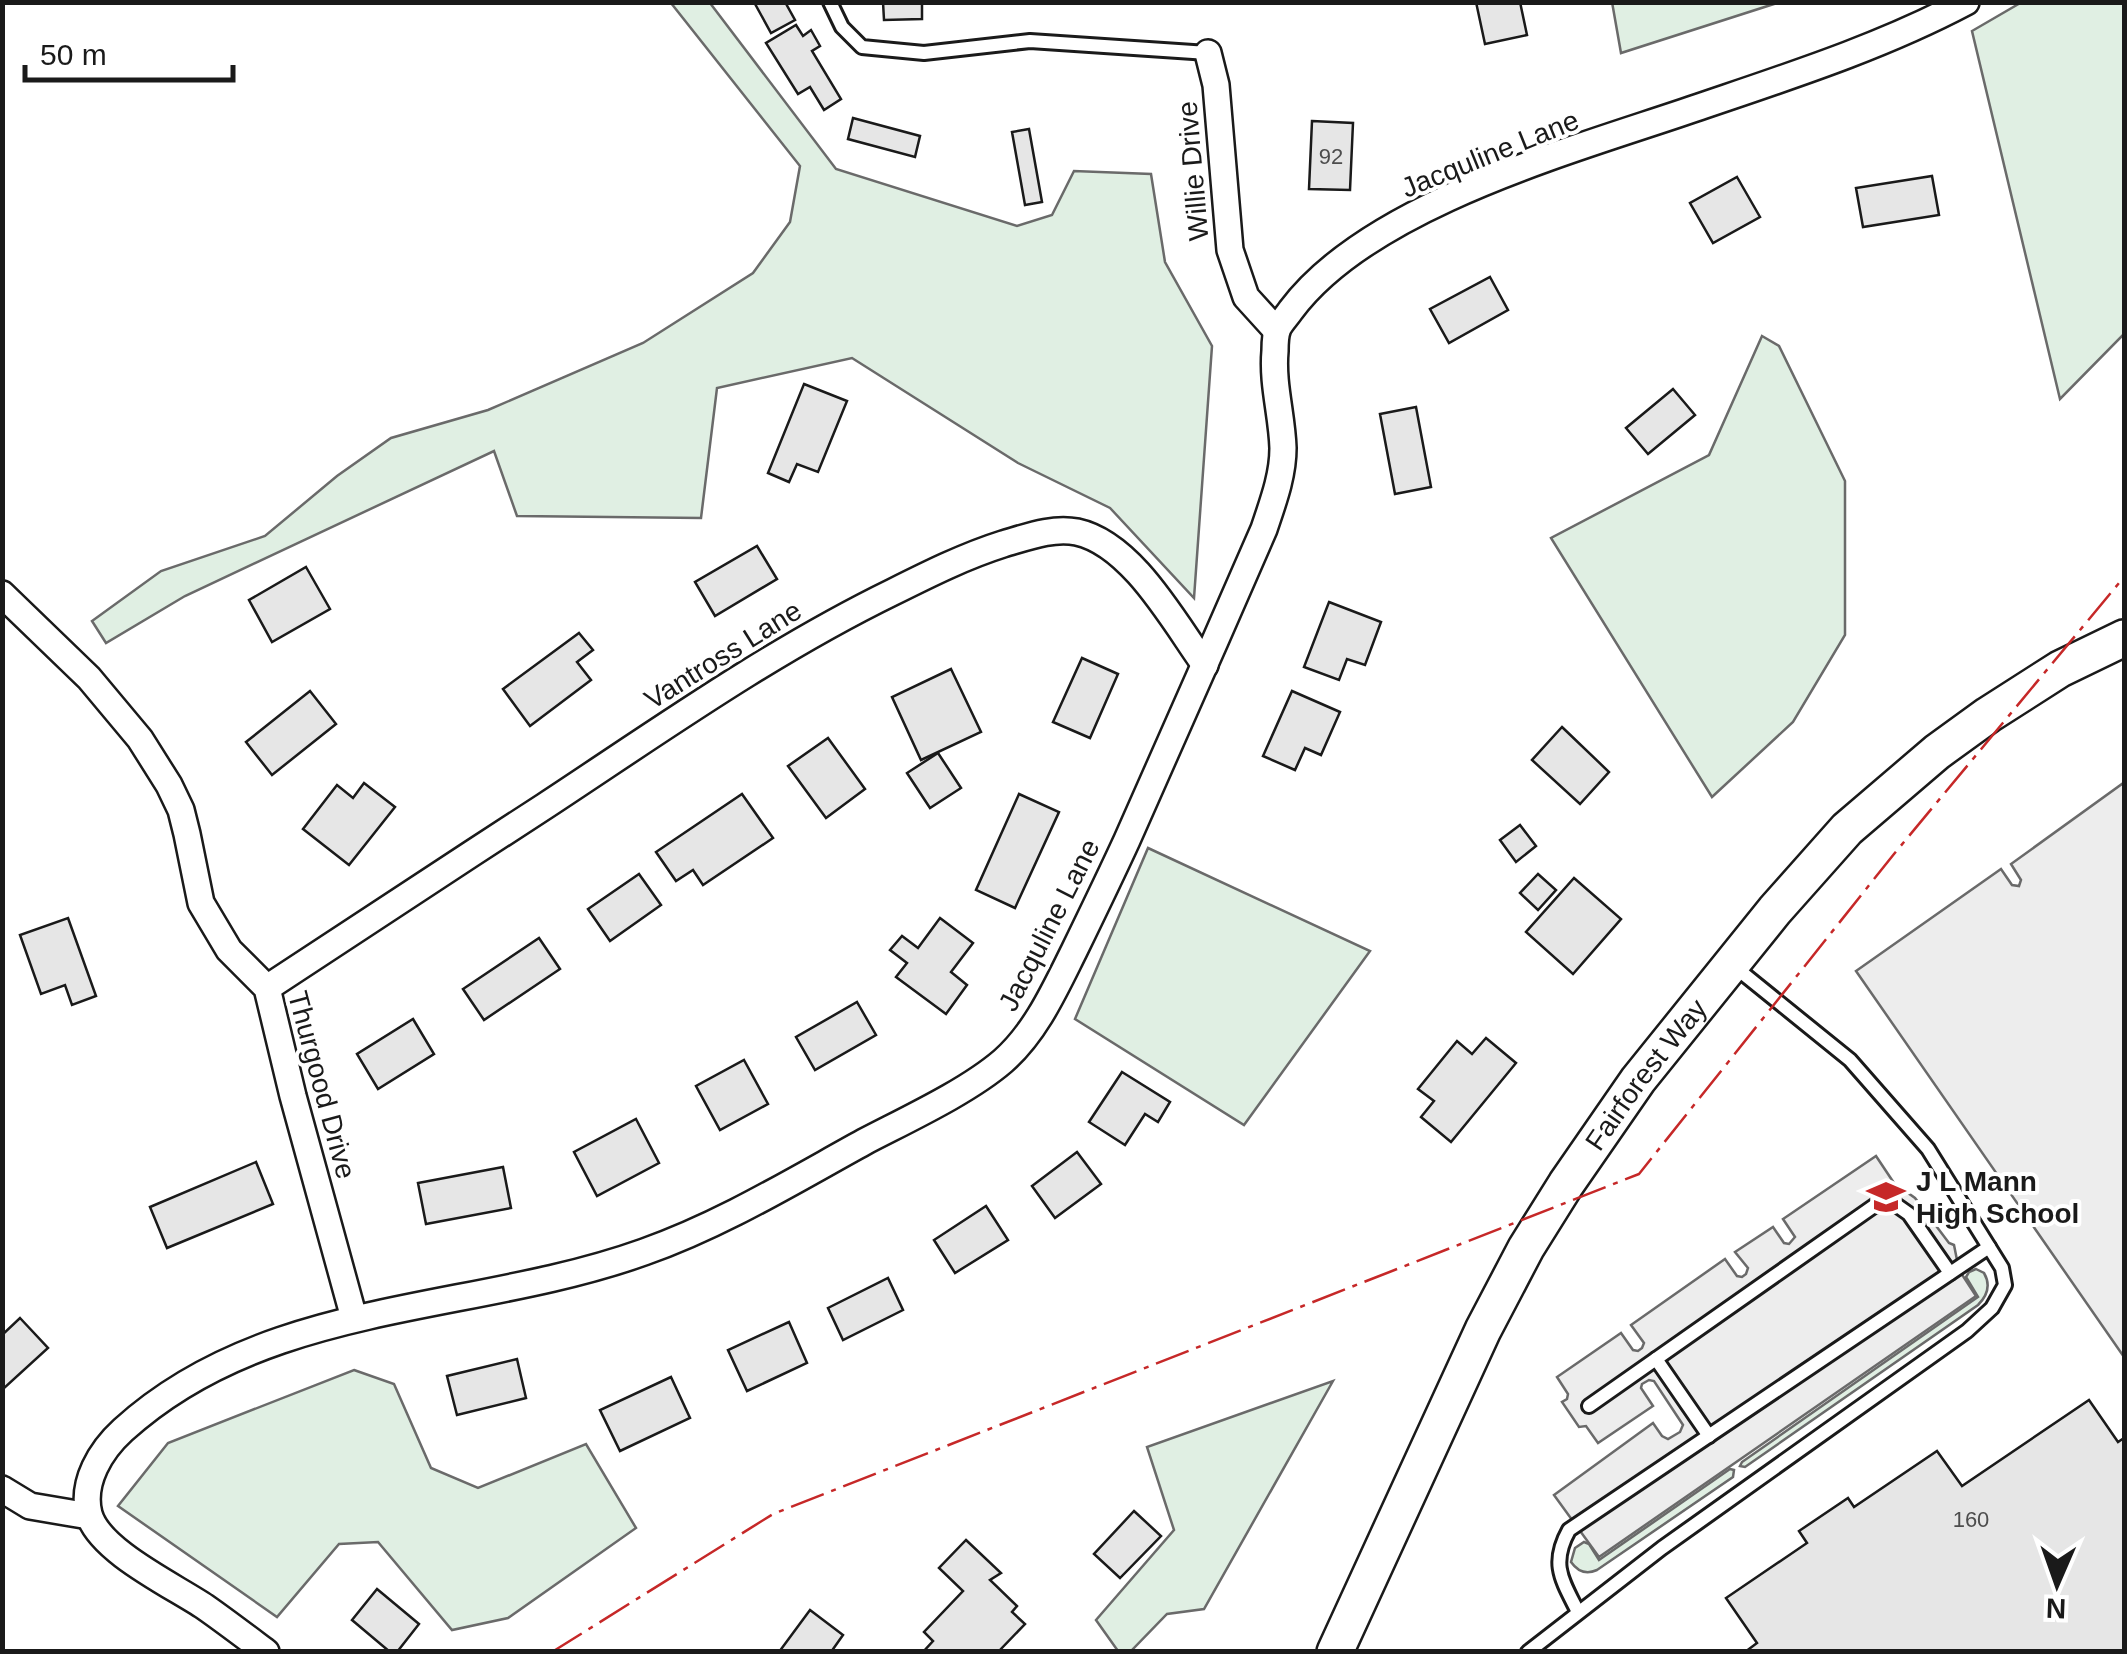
<svg xmlns="http://www.w3.org/2000/svg" width="2127" height="1654" viewBox="0 0 2127 1654" font-family="Arial,sans-serif">
<style>
.green{fill:#e0efe3;stroke:#6a6a6a;stroke-width:2.5}
.parking{fill:#ededed;stroke:#6a6a6a;stroke-width:2.5}
.building{fill:#e6e6e6;stroke:#1a1a1a;stroke-width:2.5}
.lines{fill:none;stroke-linecap:round;stroke-linejoin:round}
.lane-casing{stroke:#1a1a1a;stroke-width:18}
.street-casing{stroke:#1a1a1a;stroke-width:30}
.secondary-casing{stroke:#1a1a1a;stroke-width:40}
.lane{stroke:#fff;stroke-width:12}
.street{stroke:#fff;stroke-width:25}
.secondary{stroke:#fff;stroke-width:35}
.power{stroke:#c62828;stroke-width:2.5;stroke-dasharray:35 8 5 8;stroke-linecap:butt}
.labels{text-anchor:middle;dominant-baseline:central;stroke-width:8;stroke-linejoin:round;paint-order:stroke}
.number-label{font-size:22px;fill:#4d4d4d}
.street-label{font-size:28px;fill:#1a1a1a;stroke:#fff}
.poi-label{font-size:28px;font-weight:bold;fill:#1a1a1a;stroke:#fff;text-anchor:start}
</style>
<rect width="100%" height="100%" fill="#fff"/>
<g class="green">
<polygon points="1612,2 1777,2 1777,3 1621,53"/>
<polygon points="2022,2 2124,3 2124,334 2060,399 1972,31"/>
<polygon points="671,3 710,3 836,169 1017,226 1052,215 1074,171 1151,174 1165,262 1212,346 1194,598 1110,508 1018,463 852,358 717,388 701,518 517,516 494,451 185,596 106,643 92,621 161,571 265,536 337,476 391,438 488,410 643,343 753,273 790,222 800,166"/>
<polygon points="1762,336 1779,346 1845,481 1845,635 1793,722 1712,797 1551,538 1709,455"/>
<polygon points="1148,848 1370,951 1244,1125 1075,1019"/>
<path d="M1976 1269 1984 1273C1991 1285 1988 1295 1978 1305L1745 1467 1740 1466 1742 1462 1978 1297 1966 1277 1969 1272Z"/>
<polygon points="354,1370 394,1384 431,1468 478,1488 586,1444 636,1528 508,1618 452,1630 378,1542 339,1544 277,1617 118,1506 168,1443"/>
<polygon points="1333,1381 1204,1609 1167,1614 1131,1651 1118,1651 1096,1620 1174,1530 1147,1447"/>
<path d="M1730 1469 1734 1470 1733 1477 1597 1570C1586 1575 1578 1572 1571 1562L1575 1548 1584 1542 1589 1544 1599 1560Z"/>
</g>
<g class="parking">
<polygon points="2122,784 2124,786 2124,1357 1856,971 2001,869 2012,885 2019,886 2021,880 2011,864"/>
<polygon points="1876,1156 1894,1183 1915,1198 1949,1243 1954,1245 1959,1270 1976,1296 1599,1557 1554,1495 1653,1423 1662,1436 1668,1439 1680,1432 1683,1425 1654,1381 1649,1380 1642,1384 1641,1388 1653,1406 1598,1443 1586,1426 1579,1427 1562,1402 1567,1399 1568,1394 1557,1377 1621,1333 1633,1350 1638,1351 1642,1348 1644,1343 1631,1325 1725,1259 1737,1276 1742,1277 1746,1274 1748,1268 1735,1252 1773,1227 1784,1243 1789,1244 1795,1237 1783,1219"/>
</g>
<g class="building">
<polygon points="754,2 785,2 795,20 771,33"/>
<polygon points="883,2 922,2 922,19 884,20"/>
<polygon points="1476,2 1520,2 1527,35 1485,44"/>
<polygon points="796,25 803,36 811,30 820,46 812,51 841,99 824,110 810,87 798,94 766,43"/>
<polygon points="853,118 920,136 915,157 848,139"/>
<polygon points="1312,121 1353,123 1350,190 1309,189"/>
<polygon points="1029,129 1042,202 1025,205 1012,132"/>
<polygon points="1932,176 1939,215 1863,227 1856,188"/>
<polygon points="1737,177 1760,217 1713,243 1690,203"/>
<polygon points="1490,277 1508,310 1449,343 1430,309"/>
<polygon points="804,384 847,401 818,472 797,464 789,482 768,473"/>
<polygon points="1673,389 1695,415 1648,454 1626,428"/>
<polygon points="1416,407 1431,487 1395,494 1380,414"/>
<polygon points="757,546 777,579 715,616 695,582"/>
<polygon points="306,567 330,609 272,642 249,600"/>
<polygon points="1329,602 1381,622 1365,665 1347,659 1339,680 1304,667"/>
<polygon points="579,633 593,650 577,662 591,680 530,726 503,689"/>
<polygon points="1082,658 1118,674 1090,738 1053,722"/>
<polygon points="951,669 981,732 921,760 892,697"/>
<polygon points="310,691 336,724 272,775 246,742"/>
<polygon points="1292,691 1340,712 1321,755 1305,748 1295,770 1263,756"/>
<polygon points="1562,727 1609,772 1580,804 1532,760"/>
<polygon points="828,738 865,789 826,818 788,766"/>
<polygon points="938,753 961,788 930,808 907,773"/>
<polygon points="364,783 395,807 349,865 303,829 337,785 353,798"/>
<polygon points="742,794 773,838 703,885 693,870 676,881 656,852"/>
<polygon points="1019,794 1059,812 1015,908 976,890"/>
<polygon points="1520,825 1536,846 1516,862 1500,840"/>
<polygon points="639,874 661,905 610,941 588,909"/>
<polygon points="1538,874 1556,890 1538,910 1520,893"/>
<polygon points="1574,878 1621,919 1573,974 1526,932"/>
<polygon points="68,918 96,996 72,1005 65,985 41,994 20,935"/>
<polygon points="940,918 973,943 951,972 967,985 946,1014 896,977 907,963 890,950 902,936 918,948"/>
<polygon points="539,938 560,969 484,1020 463,989"/>
<polygon points="857,1002 876,1035 815,1070 796,1037"/>
<polygon points="413,1019 434,1054 378,1089 357,1054"/>
<polygon points="1486,1038 1516,1063 1451,1142 1421,1117 1434,1101 1418,1089 1457,1041 1472,1054"/>
<polygon points="744,1060 768,1104 720,1130 696,1086"/>
<polygon points="1122,1072 1170,1102 1158,1122 1145,1114 1125,1145 1089,1122"/>
<polygon points="636,1119 659,1163 597,1196 574,1152"/>
<polygon points="1077,1152 1101,1184 1055,1218 1032,1186"/>
<polygon points="256,1162 273,1204 167,1248 150,1207"/>
<polygon points="503,1167 511,1208 426,1224 418,1183"/>
<polygon points="986,1206 1008,1240 955,1273 934,1240"/>
<polygon points="888,1278 903,1310 843,1340 828,1308"/>
<polygon points="20,1318 48,1348 2,1390 2,1335"/>
<polygon points="789,1322 807,1363 747,1391 728,1350"/>
<polygon points="517,1359 526,1398 457,1415 447,1376"/>
<polygon points="671,1377 690,1418 620,1451 600,1410"/>
<polygon points="2089,1400 2118,1442 2124,1438 2124,1652 1745,1652 1757,1643 1726,1598 1807,1543 1799,1531 1848,1498 1854,1507 1937,1451 1962,1486"/>
<polygon points="1134,1511 1161,1536 1120,1578 1094,1554"/>
<polygon points="966,1540 1001,1573 990,1580 1017,1606 1012,1612 1025,1624 998,1652 923,1652 933,1641 924,1632 963,1591 939,1568"/>
<polygon points="377,1589 419,1624 397,1652 390,1652 352,1620"/>
<polygon points="810,1610 843,1635 831,1652 779,1652"/>
</g>
<g class="lines">
<g class="lane-casing">
<g id="lane">
<polyline points="830,2 842,27 862,47 924,53 1030,41 1208,53"/>
<polyline points="1656,1359 1709,1436"/>
<polyline points="1589,1406 1874,1206 1892,1202 1909,1214 1950,1273"/>
<path d="M1578 1612C1562 1580 1550 1564 1569 1530L1989 1247"/>
<polyline points="1528,1652 1662,1548 1967,1331 1992,1308 2005,1285 2002,1268 1928,1149 1850,1060 1735,967"/>
</g>
</g>
<g class="street-casing">
<g id="street">
<polyline points="1208,53 1216,85 1230,250 1246,297 1276,330"/>
<polyline points="2,594 89,678 140,739 169,785 181,810 187,834 201,903 229,950 267,988 293,1096 354,1318"/>
<path d="M267 988C360 927 452 866 545 806 659 731 770 652 893 592 929 574 965 556 1003 544 1027 537 1053 527 1077 532 1132 544 1174 622 1205 665"/>
<polyline points="2,1489 30,1506 89,1516"/>
<path d="M266 1652C246 1637 225 1621 205 1607 174 1586 99 1551 89 1514 81 1482 101 1450 123 1430 267 1299 471 1314 644 1252 721 1225 793 1181 864 1142 906 1120 967 1092 1003 1061 1036 1032 1055 989 1074 951 1092 914 1110 877 1127 840 1173 736 1219 633 1264 529 1273 502 1283 476 1283 448 1282 415 1272 384 1275 351 1275 344 1275 335 1278 328 1281 322 1287 316 1291 310 1370 204 1577 149 1699 107 1790 76 1881 47 1966 2"/>
</g>
</g>
<g class="secondary-casing">
<g id="secondary">
<path id="s1" d="M1335 1652 1483 1330 1526 1248 1566 1184 1638 1080 1775 910 1847 829 1937 752 1988 715 2060 669 2124 638"/>
</g>
</g>
<use href="#lane" class="lane"/>
<use href="#street" class="street"/>
<use href="#secondary" class="secondary"/>
<polyline class="power" points="552,1652 773,1514 1639,1174 1894,854 2124,577"/>
</g>
<defs>
<g id="school-bare" transform="scale(3)"><path d="M0-5L7-2L0 1L-7-2ZM-4 1L0 2.5L4 1V4Q0 6-4 4Z" fill="#c62828" stroke="#fff" stroke-width="2.5" paint-order="stroke"/></g>
</defs>
<g fill-rule="evenodd">
<use href="#school-bare" x="1886" y="1197"/>
</g>
<g class="labels">
<g class="number-label">
<text x="1331" y="156">92</text>
<text x="1971" y="1519">160</text>
</g>
<g class="street-label">
<text transform="translate(1490 154) rotate(-22)">Jacquline Lane</text>
<text transform="translate(1193 171) rotate(-95)">Willie Drive</text>
<text transform="translate(723 655) rotate(-32)">Vantross Lane</text>
<text transform="translate(1049 925) rotate(-63)">Jacquline Lane</text>
<text stroke="none"><textPath href="#s1" startOffset="658">Fairforest Way</textPath></text>
<text transform="translate(322 1085) rotate(75)">Thurgood Drive</text>
</g>
<g class="poi-label">
<text x="1916" y="1181">J L Mann<tspan x="1916" dy="32">High School</tspan></text>
</g>
</g>
<rect width="2127" height="1654" fill="none" stroke="#1a1a1a" stroke-width="10"/>
<g transform="translate(2057 1584) rotate(182)" stroke="#ffffff" stroke-width="8" paint-order="stroke">
<path d="M0-8L18 38L0 25L-18 38Z" fill="#1a1a1a"/>
<text y="-15" font-size="28" font-weight="bold" text-anchor="middle" fill="#1a1a1a">N</text>
</g>
<path d="M25 65v15h208v-15" fill="none" stroke="#1a1a1a" stroke-width="5"/>
<text x="40" y="65" font-size="30" fill="#1a1a1a" stroke="#ffffff" stroke-width="8" paint-order="stroke">50 m</text>
</svg>
